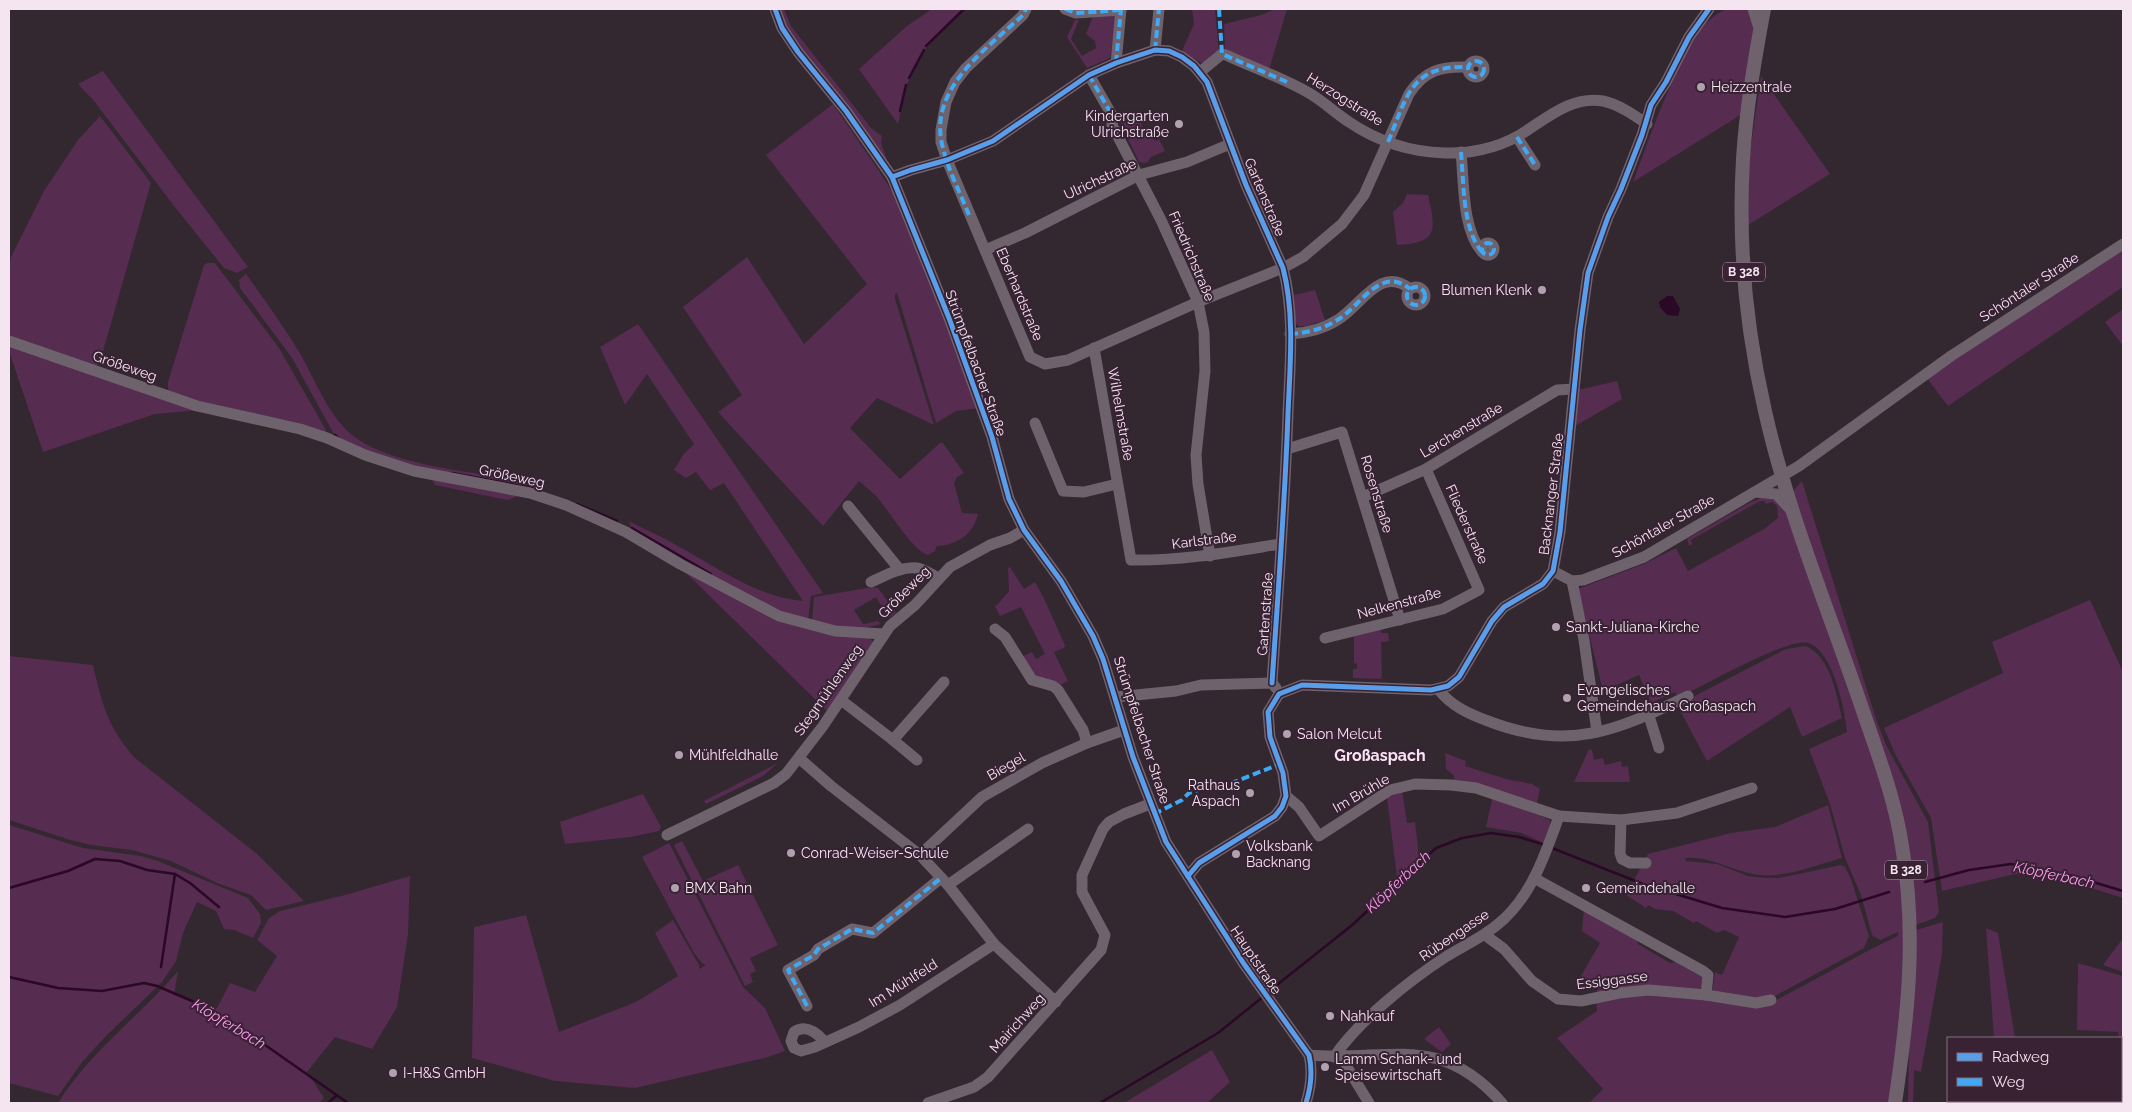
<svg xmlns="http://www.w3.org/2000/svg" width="2132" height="1112" viewBox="0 0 2132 1112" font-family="Raleway,sans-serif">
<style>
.green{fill:#562c51}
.water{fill:#2a0826}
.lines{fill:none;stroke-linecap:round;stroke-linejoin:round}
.stream{stroke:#2a0826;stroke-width:2.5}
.minor{stroke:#6e626c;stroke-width:11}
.major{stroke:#6f626c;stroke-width:14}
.quiet{stroke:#3fa9f5;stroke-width:4;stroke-dasharray:8 4;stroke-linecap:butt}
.cycleway-casing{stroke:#382234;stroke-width:8}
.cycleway{stroke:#5a9eea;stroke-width:5}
.poi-dot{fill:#b0a2ad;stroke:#382234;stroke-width:2}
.labels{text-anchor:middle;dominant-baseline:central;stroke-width:4;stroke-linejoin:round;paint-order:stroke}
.shield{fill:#382234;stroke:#bcaab8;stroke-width:1}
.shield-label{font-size:12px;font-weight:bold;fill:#f4e5f0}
.poi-label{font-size:14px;fill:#f4e5f0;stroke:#382234;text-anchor:start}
.street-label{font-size:14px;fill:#f4e5f0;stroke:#382234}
.water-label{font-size:15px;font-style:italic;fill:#fd99ed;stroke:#382234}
.quarter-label{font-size:16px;font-weight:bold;fill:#f4e5f0;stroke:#382234}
</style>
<rect width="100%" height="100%" fill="#332730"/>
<g class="green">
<polygon points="779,9 784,9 791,26 871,128 882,136 881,143 887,160 791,34"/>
<polygon points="932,9 965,9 926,48 907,84 898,124 859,69 907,26"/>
<polygon points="1192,9 1215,9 1219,53 1204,64 1181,53 1194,24"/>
<polygon points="1276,9 1287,9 1269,70 1225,51 1224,24 1261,15"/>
<path d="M1726 9H1747L1754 27 1742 114 1633 182C1650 136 1667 87 1691 43 1699 29 1711 16 1726 9Z"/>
<polygon points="1113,14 1116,18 1110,58 1087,68 1067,37 1075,20 1079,20 1071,39 1082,56 1096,48 1095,41 1086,34 1093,16"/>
<polygon points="103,71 248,267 237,273 224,268 174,206 94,101 78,84"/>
<polygon points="1761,76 1830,174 1748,225 1749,160"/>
<path d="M833 104 879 171 900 204 979 408 956 411 936 423 897 293 895 294V299L934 425 877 398 850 428 900 479 940 443H943L964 473 957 477 954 483 962 513 978 514C973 535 957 545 937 546L935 551 928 555C912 550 889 511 877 497 871 491 865 486 859 481L823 526 718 412 742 395 683 307 747 257 804 344 867 284 766 155Z"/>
<polygon points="100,116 151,183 102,355 97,366 9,339 9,266 11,257 44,191 78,140"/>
<polygon points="1137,116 1145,132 1156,141 1159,139 1165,151 1151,157 1147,163 1139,162 1121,124"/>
<path d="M1407 194 1428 195C1436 230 1439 243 1397 245L1393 212 1403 203Z"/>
<polygon points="2123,247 2123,287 1948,406 1926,377"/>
<polygon points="207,263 215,263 279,348 326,430 326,433 193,401 171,394 168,389 168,382 204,265"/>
<path d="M246 274C264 299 282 324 298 350 315 378 328 418 356 438 397 466 472 472 521 480L525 488 397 464 335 436 292 358 240 288 239 280Z"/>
<polygon points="1315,290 1325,320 1306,326 1298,326 1295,322 1294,295"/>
<polygon points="2123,309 2123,346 2105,322"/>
<path d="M638 324 823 593 811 596 808 621 780 613 682 561 634 531 628 521C644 529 661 536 676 545 717 567 756 597 803 601L724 483 710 490 696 472 686 478 674 470 683 455 694 444 647 374 625 405 600 347Z"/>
<polygon points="9,345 201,410 155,414 43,452 9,351"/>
<polygon points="1617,381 1622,399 1575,426 1578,390"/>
<polygon points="431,478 521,495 507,500 435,485"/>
<polygon points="1802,481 1877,722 1886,745 1928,822 1939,912 1935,918 1916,925 1910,862 1793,491"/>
<path d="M1766 496 1774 498 1786 512 1884 789 1901 868 1906 969 1889 1103H1589L1603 1089 1557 1038 1597 1011 1596 1000 1646 994 1771 1003 1873 948 1898 936V932L1880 940 1872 935 1861 895 1845 858 1830 804 1809 749 1847 732C1845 710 1833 650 1808 643 1788 637 1701 687 1678 698L1675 692 1651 703 1639 675 1603 691 1578 589 1644 564 1676 548 1688 571 1764 529 1778 518 1777 506 1772 502 1766 504 1764 501 1758 502 1691 540 1692 544 1689 546 1687 539 1751 502Z"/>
<polygon points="680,567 746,600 871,639 873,642 827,711"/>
<path d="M1010 567 1024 589 1035 582C1047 602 1055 624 1065 645L1064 648 1054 652 1068 681 1058 686 1031 675 1021 657 1032 652 1036 659 1045 654 1021 607 1000 616 995 606C1002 602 1003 596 1009 592L1008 568Z"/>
<path d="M873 587 878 588 896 613 889 618 876 597 854 610 863 624 878 621 881 624C852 632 841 629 812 621L814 597Z"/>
<polygon points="2090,600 2123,672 2123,898 2072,882 2015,874 1942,891 1931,818 1896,756 1884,728 2003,673 1992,642"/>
<polygon points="1381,627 1381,633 1388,633 1389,641 1381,642 1382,677 1381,679 1353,678 1353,669 1357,669 1357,664 1354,663 1354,632"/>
<path d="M1806 646C1831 658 1836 693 1842 718L1802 737 1790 707 1707 761 1677 705 1786 649Z"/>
<path d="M9 656 93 665C102 704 108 728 135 758L256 853 304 901 266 910 251 895 217 883 171 861 132 850 91 845 70 840 9 820Z"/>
<polygon points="1589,749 1592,750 1594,760 1603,758 1605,765 1621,761 1622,767 1628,766 1630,782 1574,782"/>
<polygon points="1445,753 1466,761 1465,766 1506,779 1532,784 1540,789 1536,807 1454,782 1454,776 1446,769"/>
<polygon points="778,763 763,776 706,804 704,801"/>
<polygon points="1402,790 1407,823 1415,822 1419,857 1397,877 1387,798 1390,793"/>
<polygon points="643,794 661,827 659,831 631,837 565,844 560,822"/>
<polygon points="1493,795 1550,820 1550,826 1545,844 1522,833 1486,827"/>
<path d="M1828 805 1842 858C1816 865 1786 878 1759 875 1733 872 1712 856 1685 858L1686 861 1717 864 1748 876 1766 878H1779L1841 865 1845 867 1851 879 1869 936 1864 948 1773 997 1755 1001 1712 993 1715 972 1722 975 1739 937 1724 930 1717 933 1696 921 1694 923 1673 911 1655 909 1648 905 1646 908 1626 895 1648 854 1731 833 1775 827Z"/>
<polygon points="9,825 83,848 141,856 158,861 248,898 260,914 261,923 253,938 234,930 224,929 216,911 197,902 183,933 176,961 162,982 105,1037 83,1061 58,1096 9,1083"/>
<polygon points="682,841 703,881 738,865 778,945 750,958 756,971 750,974 753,982 745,986 674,845"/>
<polygon points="669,843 743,987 765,1008 785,1051 768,1057 635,1088 555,1081 472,1058 474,927 526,915 559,1032 636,1002 678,976 655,933 673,920 699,965 699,969 706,965 702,963 694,953 642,857"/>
<path d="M410 876 408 934 397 1007 372 1049 335 1037 307 1072 324 1098 319 1103H58C90 1051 139 1017 178 971L174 995 217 1008 230 983 255 992 277 956 257 940 269 918 280 911 345 895Z"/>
<polygon points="1584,909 1636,938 1638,944 1670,963 1678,961 1703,977 1701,990 1594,995 1599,988 1590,981 1585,986 1578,981 1600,943 1582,931"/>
<polygon points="1943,922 1942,954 1921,1072 1914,1070 1913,1103 1908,1103 1909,1046 1916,930"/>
<polygon points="1986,928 1998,933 2015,1038 1994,1038"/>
<polygon points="2123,938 2123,972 2103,965"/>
<polygon points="2078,963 2123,976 2123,1045 2121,1045 2118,1032 2077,1030"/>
<polygon points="1439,1027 1451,1044 1442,1052 1424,1039"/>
<polygon points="1212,1050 1230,1082 1207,1103 1124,1103"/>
</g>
<polygon class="water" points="1667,296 1673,296 1680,309 1678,316 1667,315 1660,307 1659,302"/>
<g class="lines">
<g class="stream">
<polyline points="926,46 964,9"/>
<polyline points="909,78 924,50"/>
<polyline points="900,111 906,85"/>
<polyline points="335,435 339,439"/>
<polyline points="452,473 532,488"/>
<polyline points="577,504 617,521"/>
<polyline points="632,528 711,574"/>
<polyline points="1552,848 1643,884 1722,908 1785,917 1835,909 1889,892"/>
<polyline points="1925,882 1969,870 2011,864 2073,876 2123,891"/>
<polyline points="9,888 68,871 95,859 120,861 147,870 175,874 190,883 219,907"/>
<polyline points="161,967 175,874"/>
<polyline points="9,977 58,988 102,991 144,983 157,986 206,1007 235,1024 348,1103"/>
<polyline points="1268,992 1351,926 1436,848 1462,838 1491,833 1519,837 1545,845"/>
<polyline points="328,1103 336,1096"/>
<polyline points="1100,1103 1218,1033 1264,996"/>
</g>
<g class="minor">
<path d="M775 9 782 28 798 52 846 111 892 177 949 318 992 437 1009 499 1024 530 1061 581 1093 636 1103 659 1133 757 1166 842 1244 964 1309 1055C1313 1072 1311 1087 1306 1103"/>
<path d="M1026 9 1023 15 966 68 955 82 946 102 941 130V142L947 160 1030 357 1045 364 1068 360 1198 302 1283 268 1303 257 1342 224 1364 195 1409 94C1424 71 1440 66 1468 67"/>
<polyline points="1065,9 1076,13 1121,10"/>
<polyline points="1753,9 1759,28"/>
<polyline points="1155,50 1159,9"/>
<circle cx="1476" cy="69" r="8"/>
<polyline points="1116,63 1121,9"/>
<path d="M1200 72 1222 54 1226 55C1254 68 1283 78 1309 93 1323 101 1335 113 1349 122 1377 141 1411 152 1445 153 1469 154 1497 148 1518 136 1544 121 1570 95 1603 101 1618 104 1634 115 1647 124"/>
<polyline points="1089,75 1113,117 1112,125 1161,220 1198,302 1204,332 1205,371 1196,455 1198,484 1210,556"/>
<polyline points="1517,137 1535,165"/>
<path d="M1461 152C1464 182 1462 229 1482 252"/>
<path d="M892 177 911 170 947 160 993 141 1089 75 1116 63 1155 50 1169 51 1182 57 1194 66 1207 82 1246 185 1283 268C1295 314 1290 366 1288 413 1285 503 1278 593 1272 683"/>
<circle cx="1488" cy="249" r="6"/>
<polyline points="985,250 1025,233 1139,175 1187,162 1230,144"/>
<circle cx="1416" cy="296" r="9"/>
<path d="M1290 334C1307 333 1324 329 1339 319 1361 305 1381 265 1410 289"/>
<polyline points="9,341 197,406 300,429 327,438 365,455 414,471 530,493 566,505 626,532 680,564 779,616 835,631 883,634"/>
<path d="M1094 348 1131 560C1182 561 1230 552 1280 544"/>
<polyline points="1035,423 1063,491 1084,492 1117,484"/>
<polyline points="1287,449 1342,432 1400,620"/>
<polyline points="1755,492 1776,494 1790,509"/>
<polyline points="1363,497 1426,469 1557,390 1574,389"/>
<polyline points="848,506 900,570"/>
<polyline points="1553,571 1572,581 1583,580 1644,557 1799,466 1951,356 2123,244"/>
<polyline points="1572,581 1584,640 1597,732"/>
<path d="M871 582C885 576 901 566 917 568 924 569 932 575 939 578"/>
<polyline points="995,629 1005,637 1032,680 1053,686 1058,690 1083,730 1087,743"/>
<polyline points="1325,638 1443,609 1479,590 1426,469"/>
<path d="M1438 689C1451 706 1469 714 1488 721 1568 752 1616 731 1688 696"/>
<polyline points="1116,697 1176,691 1201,685 1272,683 1276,688"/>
<polyline points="841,700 893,740 944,682"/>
<polyline points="1649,716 1659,748"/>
<polyline points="893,740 917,760"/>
<polyline points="799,758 831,786 920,855 948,885 994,944 1056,1002"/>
<polyline points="1286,796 1299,807 1319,836 1390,790 1415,784 1451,785 1476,788 1559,816 1621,820 1677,813 1752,788"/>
<polyline points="1621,820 1620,853 1622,859 1630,863 1646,863"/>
<polyline points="667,835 774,783 786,774 823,726 890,626 915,605 950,567 990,545 1010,538 1024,530"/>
<polyline points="920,855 982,797 1042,763 1087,743 1124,730"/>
<polyline points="1188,876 1199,863 1275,816 1282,807 1286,796 1283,773 1270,737 1269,724 1268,712 1279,694 1302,685 1431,690 1448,686 1459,677 1492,621 1504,607 1543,584 1553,571 1560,532 1580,330 1588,273 1608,217 1621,189 1642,135 1651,105 1666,82 1689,37 1709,9"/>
<polyline points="1534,878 1703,971 1708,975 1706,995 1756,1003 1771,1000"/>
<polyline points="948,885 1028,829"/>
<polyline points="1485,935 1504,949 1532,981 1558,999 1581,1001 1619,993 1649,990 1706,995"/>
<polyline points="807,1006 788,970 814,955 818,949 852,929 873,933 941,878"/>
<path d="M824 1041C816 1032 806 1024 794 1032L791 1041 794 1048 801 1051 815 1047 859 1027 900 1005 994 944"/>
<path d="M1309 1055C1388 1062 1439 1031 1502 1103"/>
<path d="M1334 1057C1358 1021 1410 980 1447 956 1467 944 1487 935 1504 919 1533 892 1546 852 1559 816"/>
<polyline points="1345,1057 1347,1067 1369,1103"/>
<polyline points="928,1103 974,1087 988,1077 1101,950 1105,935 1082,892 1082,875 1103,829 1109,822 1124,814 1150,804"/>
</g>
<path class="major" d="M1764 9C1755 58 1746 109 1743 159 1738 244 1746 329 1765 411 1788 514 1829 611 1863 711 1878 755 1895 799 1902 846 1917 934 1908 1016 1895 1103"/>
<g class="quiet">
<polyline points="1065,9 1076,13 1121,10"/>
<polyline points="1219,9 1222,54 1287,82"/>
<polyline points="1155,50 1159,9"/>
<circle cx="1476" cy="69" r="8"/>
<polyline points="1116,63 1121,9"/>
<polyline points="1089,75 1113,117 1112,125"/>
<polyline points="1517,137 1535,165"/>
<path d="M1388 142C1407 97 1410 65 1468 67"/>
<path d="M1461 152C1464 182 1462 229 1482 252"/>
<path d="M969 215C960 192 947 168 942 144 929 87 988 48 1023 15L1026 9"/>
<circle cx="1488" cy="249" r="6"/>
<circle cx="1416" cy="296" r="9"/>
<path d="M1290 334C1307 333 1324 329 1339 319 1361 305 1381 265 1410 289"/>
<polyline points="1154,814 1182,800 1189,793 1207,787 1229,784 1280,764"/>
<polyline points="807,1006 788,970 814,955 818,949 852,929 873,933 941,878"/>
</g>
<g class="cycleway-casing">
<g id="cycleway">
<path d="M775 9 782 28 798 52 846 111 892 177 949 318 992 437 1009 499 1024 530 1061 581 1093 636 1103 659 1133 757 1166 842 1244 964 1309 1055C1313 1072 1311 1087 1306 1103"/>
<path d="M892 177 911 170 947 160 993 141 1089 75 1116 63 1155 50 1169 51 1182 57 1194 66 1207 82 1246 185 1283 268C1295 314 1290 366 1288 413 1285 503 1278 593 1272 683"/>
<polyline points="1188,876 1199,863 1275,816 1282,807 1286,796 1283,773 1270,737 1269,724 1268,712 1279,694 1302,685 1431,690 1448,686 1459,677 1492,621 1504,607 1543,584 1553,571 1560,532 1580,330 1588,273 1608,217 1621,189 1642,135 1651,105 1666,82 1689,37 1709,9"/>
</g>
</g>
<use href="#cycleway" class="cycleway"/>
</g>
<g class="poi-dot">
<circle cx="1701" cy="87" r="5"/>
<circle cx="1179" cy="124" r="5"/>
<circle cx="1542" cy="290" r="5"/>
<circle cx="1556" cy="627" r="5"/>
<circle cx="1567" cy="698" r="5"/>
<circle cx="1287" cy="734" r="5"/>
<circle cx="679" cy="755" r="5"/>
<circle cx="1250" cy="793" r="5"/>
<circle cx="791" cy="853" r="5"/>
<circle cx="1236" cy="854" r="5"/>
<circle cx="675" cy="888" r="5"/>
<circle cx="1586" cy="888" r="5"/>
<circle cx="1330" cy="1016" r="5"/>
<circle cx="1325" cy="1067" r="5"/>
<circle cx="393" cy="1073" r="5"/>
</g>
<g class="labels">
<g class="shield">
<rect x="1723" y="262.5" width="42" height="19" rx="4"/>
<rect x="1885" y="860.5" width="42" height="19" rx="4"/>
</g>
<g class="shield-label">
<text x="1744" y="272">B 328</text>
<text x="1906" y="870">B 328</text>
</g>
<g class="poi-label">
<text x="1711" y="87">Heizzentrale</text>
<text x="1169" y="116" text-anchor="end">Kindergarten<tspan x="1169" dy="16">Ulrichstraße</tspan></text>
<text x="1532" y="290" text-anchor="end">Blumen Klenk</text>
<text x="1566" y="627">Sankt-Juliana-Kirche</text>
<text x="1577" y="690">Evangelisches<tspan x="1577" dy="16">Gemeindehaus Großaspach</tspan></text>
<text x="1297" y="734">Salon Melcut</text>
<text x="689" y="755">Mühlfeldhalle</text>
<text x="1240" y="785" text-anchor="end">Rathaus<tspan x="1240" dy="16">Aspach</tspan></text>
<text x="1246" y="846">Volksbank<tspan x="1246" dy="16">Backnang</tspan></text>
<text x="801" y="853">Conrad-Weiser-Schule</text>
<text x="685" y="888">BMX Bahn</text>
<text x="1596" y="888">Gemeindehalle</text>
<text x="1340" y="1016">Nahkauf</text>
<text x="1335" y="1059">Lamm Schank- und<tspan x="1335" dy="16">Speisewirtschaft</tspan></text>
<text x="403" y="1073">I-H&amp;S GmbH</text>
</g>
<g class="street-label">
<text transform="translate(1345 99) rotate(32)">Herzogstraße</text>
<text transform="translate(1100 179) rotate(-25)">Ulrichstraße</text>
<text transform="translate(1265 197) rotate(67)">Gartenstraße</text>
<text transform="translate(1192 256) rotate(67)">Friedrichstraße</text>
<text transform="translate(2029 287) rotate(-33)">Schöntaler Straße</text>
<text transform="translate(1020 294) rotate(67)">Eberhardstraße</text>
<text transform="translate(976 363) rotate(70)">Strümpfelbacher Straße</text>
<text transform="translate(125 366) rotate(19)">Größeweg</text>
<text transform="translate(1121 414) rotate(80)">Wilhelmstraße</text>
<text transform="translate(1461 430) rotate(-31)">Lerchenstraße</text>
<text transform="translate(512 476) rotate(12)">Größeweg</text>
<text transform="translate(1377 494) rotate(73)">Rosenstraße</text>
<text transform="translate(1551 494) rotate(-83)">Backnanger Straße</text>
<text transform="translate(1467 524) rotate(66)">Fliederstraße</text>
<text transform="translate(1663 526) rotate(-29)">Schöntaler Straße</text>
<text transform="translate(1204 540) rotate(-7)">Karlstraße</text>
<text transform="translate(904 592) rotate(-45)">Größeweg</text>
<text transform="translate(1399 603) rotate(-15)">Nelkenstraße</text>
<text transform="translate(1265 614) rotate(-86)">Gartenstraße</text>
<text transform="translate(828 690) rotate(-55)">Stegmühlenweg</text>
<text transform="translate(1142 730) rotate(72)">Strümpfelbacher Straße</text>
<text transform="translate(1006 766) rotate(-30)">Biegel</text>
<text transform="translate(1361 793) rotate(-30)">Im Brühle</text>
<text transform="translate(1454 935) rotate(-34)">Rübengasse</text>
<text transform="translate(1256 960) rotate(56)">Hauptstraße</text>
<text transform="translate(1612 980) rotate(-7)">Essiggasse</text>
<text transform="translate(903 983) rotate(-32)">Im Mühlfeld</text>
<text transform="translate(1017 1023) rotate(-48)">Mairichweg</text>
</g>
<g class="water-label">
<text transform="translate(2054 875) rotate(12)">Klöpferbach</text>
<text transform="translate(1398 882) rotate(-43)">Klöpferbach</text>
<text transform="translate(229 1024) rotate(31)">Klöpferbach</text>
</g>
<g class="quarter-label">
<text x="1380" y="755">Großaspach</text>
</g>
</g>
<rect width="2132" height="1112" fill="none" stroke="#f4e5f0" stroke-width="20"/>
<rect x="1947" y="1037" width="175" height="65" fill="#382234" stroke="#83707f"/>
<rect x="1957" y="1053" width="25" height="8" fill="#5a9eea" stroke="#83707f"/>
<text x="1992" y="1062" font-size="15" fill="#f4e5f0">Radweg</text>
<rect x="1957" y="1078" width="25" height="8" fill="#3fa9f5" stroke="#83707f"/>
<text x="1992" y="1087" font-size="15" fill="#f4e5f0">Weg</text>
</svg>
